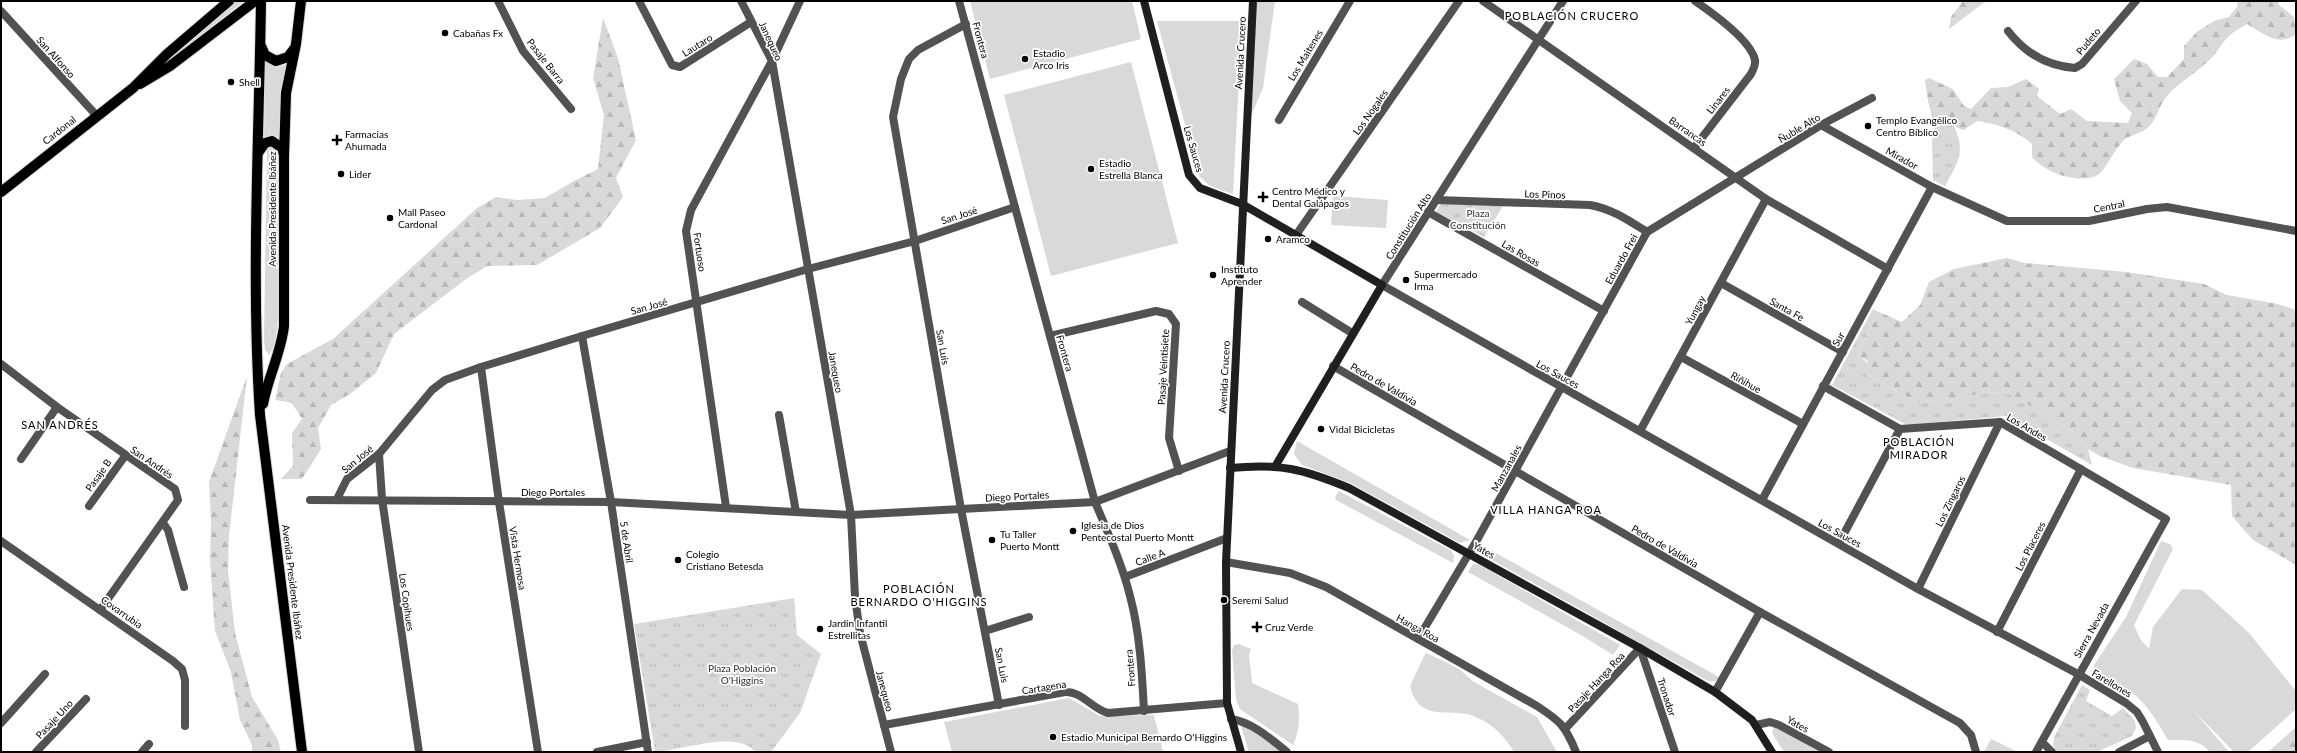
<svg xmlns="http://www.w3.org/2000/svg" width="2297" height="753" viewBox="0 0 2297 753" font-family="Lato,sans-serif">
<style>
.grass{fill:#d9d9d9}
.forest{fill:url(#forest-firs)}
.park{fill:url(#park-tufts)}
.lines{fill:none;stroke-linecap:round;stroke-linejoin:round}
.primary-casing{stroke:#dbdbdb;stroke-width:12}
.minor{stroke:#525252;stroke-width:8}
.secondary{stroke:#1f1f1f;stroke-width:8}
.primary{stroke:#000;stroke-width:10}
.poi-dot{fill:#000;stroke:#fff;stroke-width:1.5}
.labels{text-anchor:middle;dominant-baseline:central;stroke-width:3.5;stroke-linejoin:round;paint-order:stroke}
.poi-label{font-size:10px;fill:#000;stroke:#fff;text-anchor:start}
.street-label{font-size:10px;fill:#000;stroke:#fff}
.park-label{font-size:10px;fill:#303030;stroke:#fff}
.neighbourhood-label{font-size:11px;letter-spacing:1px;fill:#000;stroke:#fff}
</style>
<defs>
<pattern id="forest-firs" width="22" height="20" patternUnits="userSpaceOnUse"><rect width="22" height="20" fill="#d9d9d9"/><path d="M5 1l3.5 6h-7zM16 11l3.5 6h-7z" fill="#b8b8b8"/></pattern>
<pattern id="park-tufts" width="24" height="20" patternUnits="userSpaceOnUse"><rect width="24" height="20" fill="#d9d9d9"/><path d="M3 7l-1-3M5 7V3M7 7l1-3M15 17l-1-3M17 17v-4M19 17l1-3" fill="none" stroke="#b8b8b8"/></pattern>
</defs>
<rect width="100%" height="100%" fill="#fff"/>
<g class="grass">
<polygon points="236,1 244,1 160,68 169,56"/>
<polygon points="970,1 1132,1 1141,39 990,79"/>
<polygon points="1256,1 1275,1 1263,88 1249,120"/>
<polygon points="1157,21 1242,21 1233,194 1210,186 1199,176"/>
<polygon points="265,61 276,67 286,65 281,94 279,137 273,136 264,139"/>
<polygon points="1131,62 1178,243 1051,276 1004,95"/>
<polygon points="271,146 279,150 278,320 275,345 269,355 265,350 264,339 267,150"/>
<polygon points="1333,196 1388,200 1386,228 1331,225"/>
<polygon points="1297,441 1470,540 1460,543 1350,483 1302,465 1294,454"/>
<polygon points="1339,491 1450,550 1454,555 1453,563 1336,500 1335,497"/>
<path d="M2161 541 2170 544 2173 549 2134 625 2141 640 2149 649 2153 627 2182 589 2202 590 2249 633 2296 691V709L2248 752H2234L2193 710 2229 752H2210C2198 738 2185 740 2168 740 2158 723 2146 702 2130 691 2119 683 2095 680 2094 665L2126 617Z"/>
<polygon points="1481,546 1483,546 1719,677 1716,681 1708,681 1485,556 1481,551"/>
<polygon points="1473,564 1478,564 1620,645 1613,655 1581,635 1468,572"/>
<path d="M1239 644 1251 649 1249 655 1252 683 1298 704C1300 717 1299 733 1293 745L1240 709 1236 700 1232 651 1234 645Z"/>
<path d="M1427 653 1459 669 1474 682 1537 717 1557 752H1514C1505 737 1493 724 1476 717 1453 706 1419 725 1410 686L1425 654Z"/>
<polygon points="1069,698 1100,716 1154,715 1163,752 952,752 944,722"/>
<polygon points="1240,723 1242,723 1283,752 1249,752"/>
<polygon points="1774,726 1779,728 1819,752 1784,752 1772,733"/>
<polygon points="1991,739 2018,752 1984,752"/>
</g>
<g class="forest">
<polygon points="1963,1 1986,1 1949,29 1951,17"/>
<path d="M2238 1H2278L2279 5 2294 17 2296 34C2279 48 2263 33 2247 24 2241 28 2232 32 2227 38 2220 46 2215 56 2206 63 2193 75 2178 83 2167 96 2158 106 2157 121 2146 129 2140 134 2130 135 2124 140 2115 148 2105 172 2096 176 2075 184 2045 172 2032 157V144C2016 130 1998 124 1977 121L1964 130C1948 126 1955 117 1933 120L1928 101 1925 80 1929 78 1953 89 1964 106 1971 109 1991 88 2008 87 2026 79 2039 89 2037 96 2060 114 2071 109 2087 121 2128 123 2132 113 2120 101 2114 79 2134 59 2147 64 2158 77H2167L2184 59V46L2197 32 2214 21 2229 17 2237 7Z"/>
<polygon points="603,18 618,58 636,140 616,178 623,197 600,228 537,265 487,266 466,279 394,334 376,373 350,394 331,405 318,428 321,449 302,479 281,479 293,466 292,433 302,419 292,403 275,400 281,373 287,364 333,339 477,208 496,197 517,200 545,198 572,182 598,169 604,115 593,78"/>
<polygon points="2007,258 2025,263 2126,272 2204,284 2227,295 2278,304 2296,310 2296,565 2253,540 2232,516 2231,485 2133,468 2100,456 2088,449 2073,432 2007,392 1985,393 1958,398 1942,403 1927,400 1919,403 1866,374 1868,361 1860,357 1858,351 1879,312 1902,322 1920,305 1929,282 1954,269"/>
<polygon points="247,376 229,536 228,570 235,633 252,697 278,740 281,752 252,752 252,745 240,720 231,672 215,631 210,561 211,521 209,482"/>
<polygon points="2296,727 2296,752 2268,752"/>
</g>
<g class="park">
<path d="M1945 119 1951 120C1966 150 1961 158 1945 186L1933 180 1932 141 1934 129Z"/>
<polygon points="1441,203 1503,206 1484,237 1436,212"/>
<polygon points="1873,309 1879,312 1858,351 1860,357 1871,365 1866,374 1919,403 1927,400 1942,403 1958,398 1985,393 2007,392 2073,432 2088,449 2092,465 2006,416 1907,425 1832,385"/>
<path d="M794 598 797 635 821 654 800 713 771 752H755C738 729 680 751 655 752L634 624Z"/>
<polygon points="2082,685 2090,690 2086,701 2112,716 2123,708 2135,721 2136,728 2132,736 2097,752 2057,752 2053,746 2054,737"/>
</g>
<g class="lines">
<g class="primary-casing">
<g id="primary">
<path d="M261 1C259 139 251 278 260 415L302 752"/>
<polyline points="261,46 265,55 276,61 288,57 294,49"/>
<polyline points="140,84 170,66 255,1"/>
<polyline points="258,153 265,143 272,141 282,148 284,155"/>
<polyline points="1,192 133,88 167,54 229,1"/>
<path d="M263 404C268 377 281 353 284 326V157L286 93 296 44 301 1"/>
</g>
</g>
<g class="minor">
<polyline points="498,1 523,51 571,109"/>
<polyline points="639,1 672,65 680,67 751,22"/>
<polyline points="741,1 772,61 851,515 855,597 860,633 891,752"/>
<path d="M959 1 1095 502C1108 533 1122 564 1130 596 1140 633 1142 673 1144 711"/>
<polyline points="1483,1 1766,199 1888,269"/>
<polyline points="1563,1 1382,285 1918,589 2078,674 2126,703 2137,712 2143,722 2158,752"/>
<polyline points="1,11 97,116"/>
<polyline points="966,24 918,50 909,59 901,79 893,117 961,509 999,705"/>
<path d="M2008 31C2025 53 2046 66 2075 68L2082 64 2136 1"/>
<polyline points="1279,120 1350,1"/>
<polyline points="1821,125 1932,187 2007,221 2089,221 2147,209 2167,207 2296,231"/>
<path d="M1694 148 1751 74C1753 70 1756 65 1755 60 1751 40 1711 12 1695 1"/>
<path d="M1436 200 1590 205C1612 209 1628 220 1647 232"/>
<polyline points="1428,212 1604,311"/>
<polyline points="1296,235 1459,1"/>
<polyline points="1721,283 1843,352"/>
<polyline points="1302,302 1352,333"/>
<polyline points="582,336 611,502 648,752"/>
<polyline points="1050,336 1156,311 1169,314 1176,324 1169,438 1179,471"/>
<polyline points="1681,357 1803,424"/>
<polyline points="1,364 57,407 175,489 178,500 100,610"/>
<polyline points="1333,366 1760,612 1960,723 1971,735 1976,752"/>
<polyline points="481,367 499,502 538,752"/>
<polyline points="1823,386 1900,429 2000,422 2166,519 2036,752"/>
<polyline points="779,415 796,512"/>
<polyline points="1640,431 1766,199"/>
<polyline points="379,454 382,499 419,752"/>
<polyline points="21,459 57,407"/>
<polyline points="337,499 347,479 379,454 432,390 445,380 481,367 582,336 808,269 915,241 1015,207"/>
<polyline points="310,500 611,502 851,515 961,509 1095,502 1230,451"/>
<polyline points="1762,500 1932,187"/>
<polyline points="89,506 125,456"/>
<polyline points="726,507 686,231 691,210 772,61 800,1"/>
<polyline points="163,523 168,530 184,587"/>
<polyline points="1,541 173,661 182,669 185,680 185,726"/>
<polyline points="1839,543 1900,429"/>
<path d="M1226 562 1290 573 1326 587 1537 706C1560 721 1565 725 1576 752"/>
<polyline points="1125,577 1227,538"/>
<polyline points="1918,589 2000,422"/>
<polyline points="985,631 1029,617"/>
<polyline points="1997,632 2081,469"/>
<polyline points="1418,639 1477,540 1647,232 1821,125 1872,98"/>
<polyline points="1715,692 1760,612"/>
<path d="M1231 719C1252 722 1271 739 1287 752"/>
<polyline points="1,723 45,674"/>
<path d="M884 725 1065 692C1082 691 1092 709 1108 713L1227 703"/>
<polyline points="1756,725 1770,722 1779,725 1829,752"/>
<polyline points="1566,728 1640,648 1675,752"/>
<polyline points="2042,742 2052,752"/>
<polyline points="36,752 86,699"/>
<polyline points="142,752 149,744"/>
<polyline points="597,752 647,742"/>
<polyline points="2119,752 2150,736"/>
</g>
<g class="secondary">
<polyline points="1144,1 1189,175 1200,188 1242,204 1382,285 1276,465"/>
<path d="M1230 468C1280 463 1303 469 1349 488L1640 648 1715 692 1752 720 1772 752"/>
<polyline points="1241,752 1227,703 1226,562 1253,1"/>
</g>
<use href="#primary" class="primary"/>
</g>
<g class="poi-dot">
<circle cx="445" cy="33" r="4"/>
<circle cx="1025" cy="59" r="4"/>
<circle cx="231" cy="82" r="4"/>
<circle cx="1868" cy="126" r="4"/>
<path d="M335 134h4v4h4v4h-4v4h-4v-4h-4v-4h4z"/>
<circle cx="1091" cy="169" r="4"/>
<circle cx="341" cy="174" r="4"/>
<path d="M1261 191h4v4h4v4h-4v4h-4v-4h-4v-4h4z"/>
<circle cx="390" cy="218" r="4"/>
<circle cx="1268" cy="239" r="4"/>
<circle cx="1213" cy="275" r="4"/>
<circle cx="1406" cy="280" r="4"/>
<circle cx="1321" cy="429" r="4"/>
<circle cx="1073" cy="531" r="4"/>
<circle cx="992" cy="540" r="4"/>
<circle cx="678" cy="560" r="4"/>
<circle cx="1224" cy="600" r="4"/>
<path d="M1255 621h4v4h4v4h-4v4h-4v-4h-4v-4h4z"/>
<circle cx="820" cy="629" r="4"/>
<circle cx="1053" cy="737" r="4"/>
</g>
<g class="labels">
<g class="poi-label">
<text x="453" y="33">Cabañas Fx</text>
<text x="1033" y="53">Estadio<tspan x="1033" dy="12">Arco Iris</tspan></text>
<text x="239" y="82">Shell</text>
<text x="1876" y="120">Templo Evangélico<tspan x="1876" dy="12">Centro Bíblico</tspan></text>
<text x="345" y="134">Farmacias<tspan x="345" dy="12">Ahumada</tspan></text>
<text x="1099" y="163">Estadio<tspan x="1099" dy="12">Estrella Blanca</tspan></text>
<text x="349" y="174">Lider</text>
<text x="1272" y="191">Centro Médico y<tspan x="1272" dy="12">Dental Galápagos</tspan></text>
<text x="398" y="212">Mall Paseo<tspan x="398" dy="12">Cardonal</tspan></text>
<text x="1276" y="239">Aramco</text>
<text x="1221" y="269">Instituto<tspan x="1221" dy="12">Aprender</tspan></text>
<text x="1414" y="274">Supermercado<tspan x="1414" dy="12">Irma</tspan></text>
<text x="1329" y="429">Vidal Bicicletas</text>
<text x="1081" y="525">Iglesia de Dios<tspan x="1081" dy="12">Pentecostal Puerto Montt</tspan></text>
<text x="1000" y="534">Tu Taller<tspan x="1000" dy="12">Puerto Montt</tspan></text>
<text x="686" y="554">Colegio<tspan x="686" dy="12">Cristiano Betesda</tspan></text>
<text x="1232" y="600">Seremi Salud</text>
<text x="828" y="623">Jardin Infantil<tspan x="828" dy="12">Estrellitas</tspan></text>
<text x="1265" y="627">Cruz Verde</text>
<text x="1061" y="737">Estadio Municipal Bernardo O'Higgins</text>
</g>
<g class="street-label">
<text transform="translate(981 40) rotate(75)">Frontera</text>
<text transform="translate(771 41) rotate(65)">Janequeo</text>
<text transform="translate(2088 41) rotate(-50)">Pudeto</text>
<text transform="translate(697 45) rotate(-32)">Lautaro</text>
<text transform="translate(1240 53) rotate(-87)">Avenida Crucero</text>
<text transform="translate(1305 55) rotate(-59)">Los Maitenes</text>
<text transform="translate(56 57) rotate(48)">San Alfonso</text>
<text transform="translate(546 61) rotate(52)">Pasaje Barra</text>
<text transform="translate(1718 100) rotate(-52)">Linares</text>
<text transform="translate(1370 112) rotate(-55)">Los Nogales</text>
<text transform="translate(1799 128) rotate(-31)">Ñuble Alto</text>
<text transform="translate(59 130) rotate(-38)">Cardonal</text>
<text transform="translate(1688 131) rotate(35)">Barrancas</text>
<text transform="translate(1194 149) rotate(74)">Los Sauces</text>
<text transform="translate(1902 158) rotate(29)">Mirador</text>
<text transform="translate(1545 194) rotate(2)">Los Pinos</text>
<text transform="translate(2109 206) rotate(-11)">Central</text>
<text transform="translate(272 209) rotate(-90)">Avenida Presidente Ibáñez</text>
<text transform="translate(959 215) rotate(-18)">San José</text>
<text transform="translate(1408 226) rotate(-58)">Constitución Alto</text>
<text transform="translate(700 252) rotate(82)">Fortuoso</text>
<text transform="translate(1521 253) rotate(30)">Las Rosas</text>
<text transform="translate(1621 259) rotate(-61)">Eduardo Frei</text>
<text transform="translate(649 306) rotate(-16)">San José</text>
<text transform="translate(1787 309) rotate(29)">Santa Fe</text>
<text transform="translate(1695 310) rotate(-62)">Yungay</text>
<text transform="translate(1838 339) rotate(-61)">Sur</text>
<text transform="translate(943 347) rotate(80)">San Luis</text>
<text transform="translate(1065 353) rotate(74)">Frontera</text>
<text transform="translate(1163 367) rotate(-87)">Pasaje Veintisiete</text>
<text transform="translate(836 372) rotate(80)">Janequeo</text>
<text transform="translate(1558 374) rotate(29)">Los Sauces</text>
<text transform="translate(1224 377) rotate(-87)">Avenida Crucero</text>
<text transform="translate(1746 382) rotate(29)">Riñihue</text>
<text transform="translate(1384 384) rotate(30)">Pedro de Valdivia</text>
<text transform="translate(2027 427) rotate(30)">Los Andes</text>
<text transform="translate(357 459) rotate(-40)">San José</text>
<text transform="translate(152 462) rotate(34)">San Andrés</text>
<text transform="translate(1506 468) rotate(-61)">Manzanales</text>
<text transform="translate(98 475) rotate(-55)">Pasaje B</text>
<text x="553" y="492">Diego Portales</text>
<text transform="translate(1017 496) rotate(-3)">Diego Portales</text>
<text transform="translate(1950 501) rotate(-64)">Los Zingaros</text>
<text transform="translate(1840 533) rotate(29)">Los Sauces</text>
<text transform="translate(627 542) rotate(82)">5 de Abril</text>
<text transform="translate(1665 546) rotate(30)">Pedro de Valdivia</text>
<text transform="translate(2030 546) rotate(-63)">Los Placeres</text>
<text transform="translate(1484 550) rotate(29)">Yates</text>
<text transform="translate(1150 557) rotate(-21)">Calle A</text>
<text transform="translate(518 558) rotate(81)">Vista Hermosa</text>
<text transform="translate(293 582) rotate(83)">Avenida Presidente Ibáñez</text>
<text transform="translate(407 602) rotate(82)">Los Copihues</text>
<text transform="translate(122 612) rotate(35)">Covarrubia</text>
<text transform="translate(1418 628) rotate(29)">Hanga Roa</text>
<text transform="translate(2091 630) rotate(-61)">Sierra Nevada</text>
<text transform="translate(1002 665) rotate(79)">San Luis</text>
<text transform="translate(1130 668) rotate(-95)">Frontera</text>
<text transform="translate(1596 682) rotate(-47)">Pasaje Hanga Roa</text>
<text transform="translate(2112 683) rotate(31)">Farellones</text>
<text transform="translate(1044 687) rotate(-9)">Cartagena</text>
<text transform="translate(885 691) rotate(75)">Janequeo</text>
<text transform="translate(1667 697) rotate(72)">Tronador</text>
<text transform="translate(54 719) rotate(-47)">Pasaje Uno</text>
<text transform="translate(1798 724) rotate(29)">Yates</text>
</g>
<g class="park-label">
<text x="1478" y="213">Plaza<tspan x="1478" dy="12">Constitución</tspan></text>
<text x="742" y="668">Plaza Población<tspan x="742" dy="12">O'Higgins</tspan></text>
</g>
<g class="neighbourhood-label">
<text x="1572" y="15">POBLACIÓN CRUCERO</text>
<text x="60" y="424">SAN ANDRÉS</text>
<text x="1919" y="441">POBLACIÓN<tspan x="1919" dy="13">MIRADOR</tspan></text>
<text x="1546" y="509">VILLA HANGA ROA</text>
<text x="919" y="588">POBLACIÓN<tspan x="919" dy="13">BERNARDO O'HIGGINS</tspan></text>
</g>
</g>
<rect width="2297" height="753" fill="none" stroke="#000000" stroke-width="4"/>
</svg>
